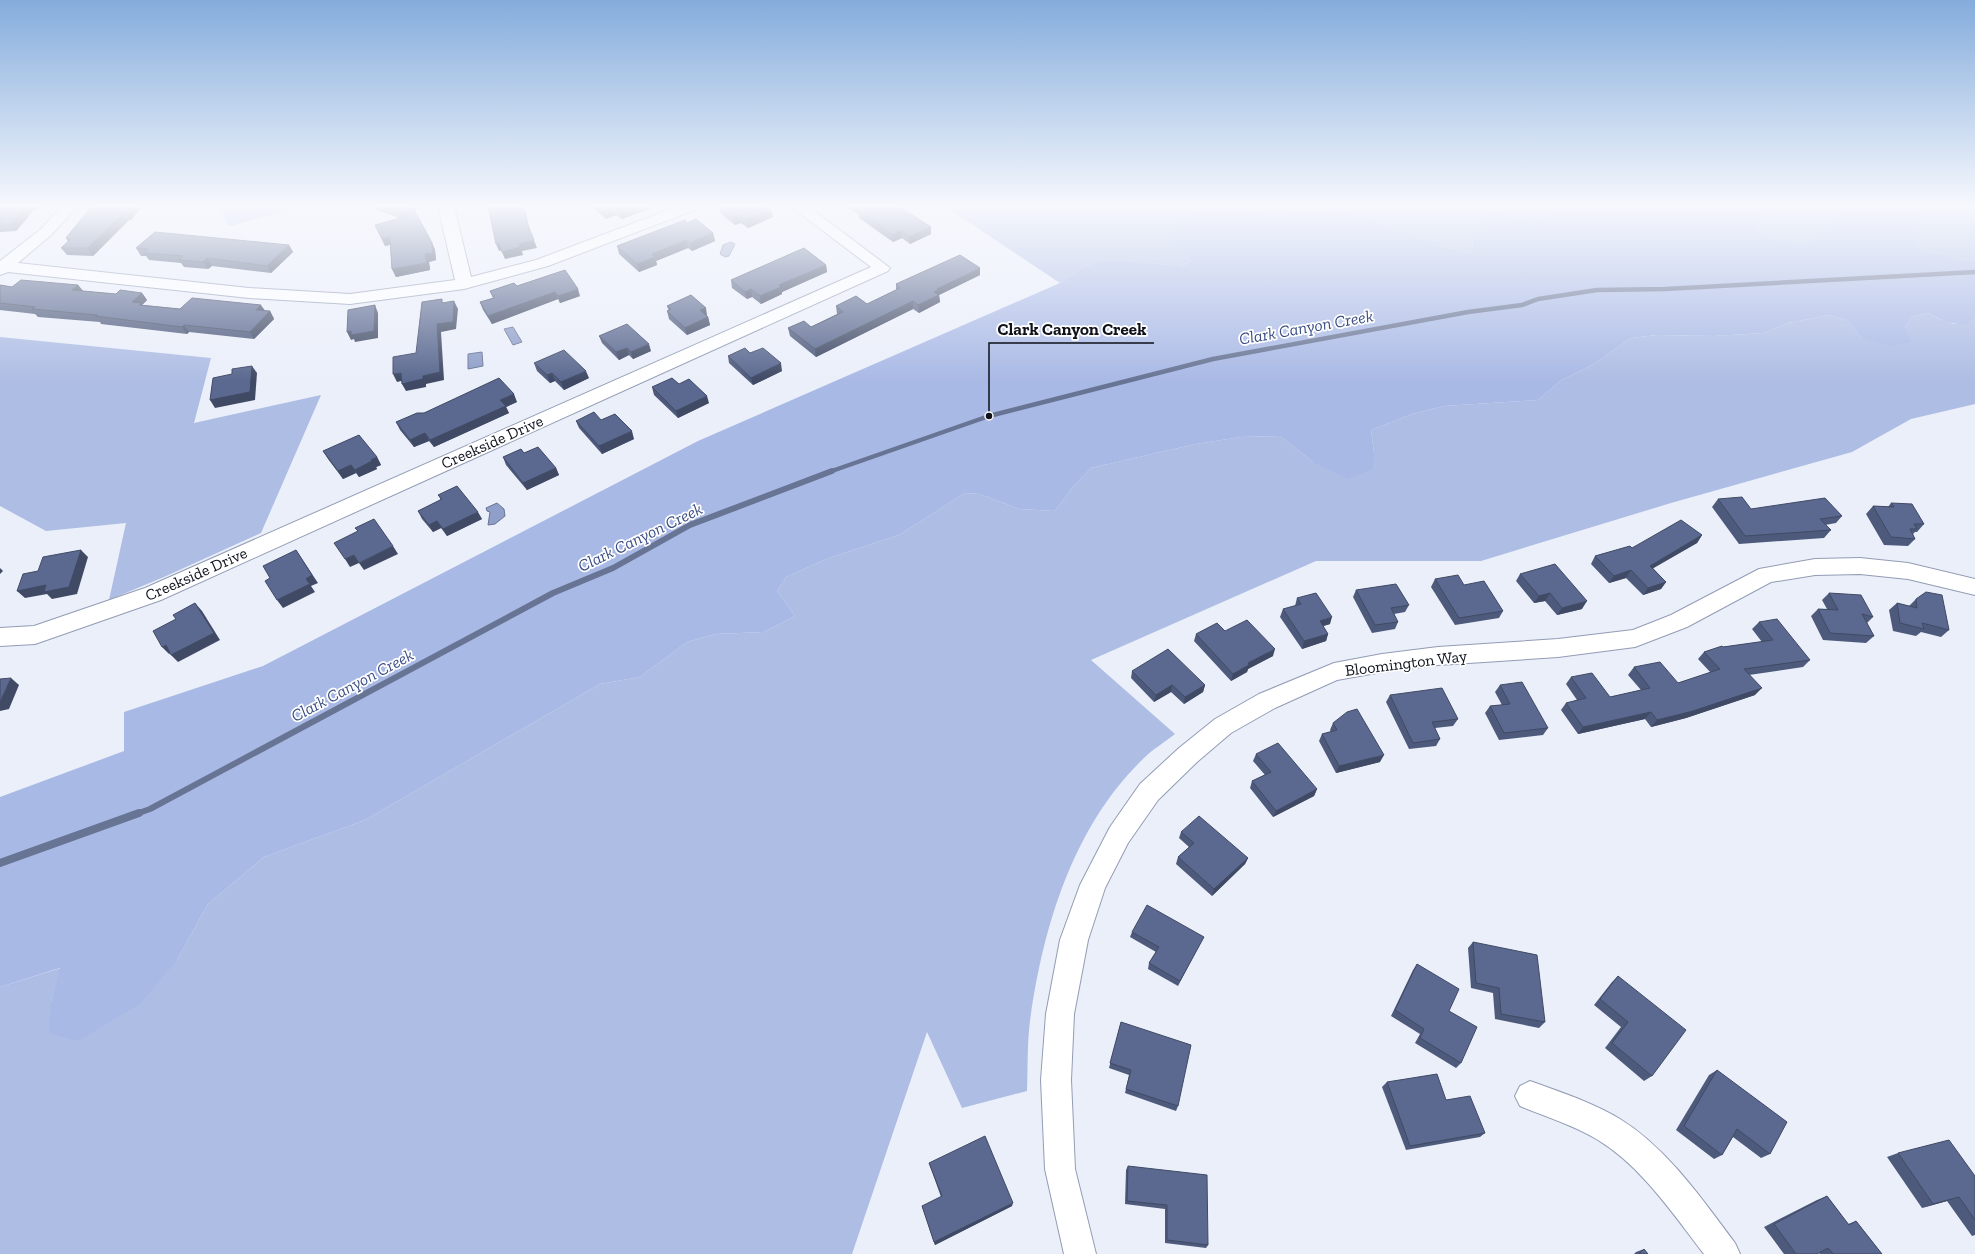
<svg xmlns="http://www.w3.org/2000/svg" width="1975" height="1254" viewBox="0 0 1975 1254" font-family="'Zilla Slab',serif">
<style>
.green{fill:#aebde4}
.forest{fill:#a9b9e5}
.water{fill:#8f9fc9;stroke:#687494}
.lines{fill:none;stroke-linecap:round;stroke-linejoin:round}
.stream-far2{stroke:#687494;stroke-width:4.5}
.stream-far1{stroke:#687494;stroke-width:6}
.stream{stroke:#687494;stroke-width:8}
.minor-casing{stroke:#929cb4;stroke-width:2}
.minor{fill:#fff;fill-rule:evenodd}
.wall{fill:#4e5a7c}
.shaded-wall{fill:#404a65}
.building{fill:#5b6990;stroke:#404a65}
.labels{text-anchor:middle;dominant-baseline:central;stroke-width:3.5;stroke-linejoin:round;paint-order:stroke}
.street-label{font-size:16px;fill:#0e111a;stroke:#fff}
.water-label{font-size:17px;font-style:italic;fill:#3a4d84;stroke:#fff}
.leader{fill:none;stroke:#0e111a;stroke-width:1.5}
.callout-dot{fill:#0e111a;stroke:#fff;stroke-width:1.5}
.callout-label{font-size:17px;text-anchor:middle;font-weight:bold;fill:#0e111a;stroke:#fff;stroke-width:3.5;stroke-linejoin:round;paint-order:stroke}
</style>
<rect width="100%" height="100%" fill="#ebeffa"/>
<g class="green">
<polygon points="216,206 304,206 230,226"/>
<polygon points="944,206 1555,206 1546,219 1518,217 1493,209 1483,228 1472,235 1473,253 1440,247 1361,214 1332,208 1275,215 1245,209 1177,246 1191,261 1181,266 1105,259 1082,268 1060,283"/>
<polygon points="1766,206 1839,206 1830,225 1815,243 1784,242 1760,233 1757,226"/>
<polygon points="1916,206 1975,206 1975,259 1963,260 1918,248 1913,233 1922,219"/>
<path d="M1928 313C1946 322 1956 329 1975 319V404L1911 419 1852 452 1671 503 1481 561H1316L1091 660 1175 734C1165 742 1153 749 1144 758 1073 826 1043 927 1030 1021 1027 1044 1028 1068 1027 1091L962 1108 927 1032 852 1254H0V987L61 968 51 1002 177 960 208 904 264 857 365 820 600 684 640 677 687 642 716 634 764 632 795 616 777 591 786 577 829 558 899 535 965 493 980 494 1019 509 1055 511 1072 488 1091 468 1196 444 1241 437 1280 436 1313 462 1374 453 1371 430 1412 414 1444 406 1538 400 1560 381 1592 365 1631 338 1657 335 1714 336 1764 333 1788 323 1829 315 1847 320 1861 337 1905 328 1911 317Z"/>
<polygon points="0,337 211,358 194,423 321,395 261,533 164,577 109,600 126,523 46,531 0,506"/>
</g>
<polygon class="forest" points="1555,206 1766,206 1757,226 1760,233 1784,242 1815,243 1830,225 1839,206 1916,206 1922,219 1913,233 1918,248 1963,260 1975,259 1975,319 1964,325 1946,322 1928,313 1911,317 1905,328 1911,342 1891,346 1861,337 1847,320 1829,315 1788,323 1764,333 1714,336 1657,335 1631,338 1592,365 1560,381 1538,400 1444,406 1412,414 1371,430 1374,453 1373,469 1348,479 1313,462 1280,436 1241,437 1196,444 1091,468 1072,488 1055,511 1019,509 980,494 965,493 899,535 829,558 786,577 777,591 795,616 764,632 716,634 687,642 640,677 600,684 365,820 264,857 208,904 177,960 141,1003 79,1041 49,1034 51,1002 60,968 0,987 0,797 124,751 124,712 263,666 698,441 1060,283 1082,268 1105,259 1182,266 1191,261 1177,246 1170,233 1184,217 1198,209 1245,209 1275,215 1332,208 1361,214 1440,247 1473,253 1472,235 1482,228 1483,214 1493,209 1518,217 1546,219"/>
<g class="water">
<polygon points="731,242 735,244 729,256 725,257 720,254 723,245"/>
<polygon points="513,327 522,342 513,345 504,329"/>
<polygon points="482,352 483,366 468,369 468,354"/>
<polygon points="497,503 504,509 505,516 495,524 488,525 490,512 487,511 486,508"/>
</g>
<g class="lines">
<polyline class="stream-far2" points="829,472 989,416 1213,359 1468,312 1522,305 1538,299 1597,290 1665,289 1975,272"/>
<polyline class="stream-far1" points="136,814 150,809 553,593 613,568 690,525 832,471"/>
<polyline class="stream" points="0,863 139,813"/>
<g class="minor-casing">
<g id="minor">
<polygon points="62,206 78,206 51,235 18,263 249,288 350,294 455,280 439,211 442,208 452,208 455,211 471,277 536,260 679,206 700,206 697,209 548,266 464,289 350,304 249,298 8,272 0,275 0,261 41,229"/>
<polygon points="792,206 808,206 890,268 888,271 161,600 35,644 0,646 0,628 34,626 145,588 871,267 794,209"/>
<polygon points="1860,558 1908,563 1975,579 1975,595 1908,579 1860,574 1815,575 1771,582 1687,627 1635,647 1558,657 1438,665 1382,672 1337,680 1275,708 1231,733 1197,762 1158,800 1128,843 1105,888 1088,940 1074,1014 1071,1080 1075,1169 1096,1254 1064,1254 1045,1169 1041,1080 1046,1014 1060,940 1080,885 1110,827 1140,784 1179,748 1215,719 1259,694 1334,663 1382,654 1438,647 1558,639 1633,630 1671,615 1759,569 1815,559"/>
<path d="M1530 1081C1560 1092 1592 1102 1620 1119 1667 1148 1702 1199 1735 1243L1740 1254H1704C1673 1214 1642 1167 1598 1140 1574 1125 1546 1117 1520 1106L1515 1096 1520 1086Z"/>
</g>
</g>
<use href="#minor" class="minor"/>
</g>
<g class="wall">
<polygon points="0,206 41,206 37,210 34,210 16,231 0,232"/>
<polygon points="92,206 142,206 131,220 128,221 93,256 67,255 61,248 68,242 66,238"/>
<polygon points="375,206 414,206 413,207 432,243 435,250 436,260 429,262 430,270 396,277 392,269 390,245 385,246 375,225 399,218 377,210"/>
<polygon points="592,206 657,206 622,219 616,215 606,219 593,208"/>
<polygon points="844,206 898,206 931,227 931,234 910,244 902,238 893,242 859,218 859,215"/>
<polygon points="719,207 771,210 773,217 748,228 741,223 735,225 721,214"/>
<polygon points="687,223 713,233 715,241 692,251 688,248 656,261 657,265 639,272 619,254 617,246"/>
<polygon points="289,245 293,252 271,273 212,266 208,269 184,267 181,263 149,260 146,256 141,256 136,248"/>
<polygon points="826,265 827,272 782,292 782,294 761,304 752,297 747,299 732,288 731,280"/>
<polygon points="980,275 939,295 940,302 919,313 913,309 816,357 790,336 788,328 811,327 837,314 836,306 867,304 896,290 896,284"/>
<polygon points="0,285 12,287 78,285 83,291 116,294 142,293 147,300 142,305 143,305 180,309 265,311 270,311 274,319 254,339 189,332 187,334 101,324 100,322 38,317 35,314 0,310"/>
<polygon points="517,286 580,296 560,303 558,299 492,324 483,310 480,302 493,298 490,291"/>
<polygon points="667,306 707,315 706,316 708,317 710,325 687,335 669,319 667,311 669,311"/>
<polygon points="599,336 651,351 633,359 629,355 619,360 602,343"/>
<polygon points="750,353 782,371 753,385 729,363 728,356"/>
<polygon points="534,363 589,378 564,390 555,381 550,383 537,371"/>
<polygon points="679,384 709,403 678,418 654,395 652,387"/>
<polygon points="517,402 506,407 509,413 434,447 429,441 414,447 400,430 396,422 424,413"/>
<polygon points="601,420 634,439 602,454 579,428 576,421"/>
<polygon points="323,451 377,457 381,465 376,467 377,469 359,477 356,473 343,479 328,459"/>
<polygon points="524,453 556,468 559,475 527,490 506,465 503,457"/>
<polygon points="438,495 482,519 447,536 441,528 433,532 422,519 418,511 441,500"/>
<polygon points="1718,499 1751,509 1842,516 1836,523 1825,525 1831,530 1824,538 1739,544 1712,507"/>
<polygon points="1891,503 1924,524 1917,532 1915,532 1913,534 1915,539 1908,546 1884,545 1866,514 1873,506 1888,507"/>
<polygon points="1702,535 1697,543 1653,568 1666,582 1661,589 1643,595 1626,578 1609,583 1591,564 1595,556 1632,548"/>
<polygon points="1520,574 1582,609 1557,615 1545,601 1534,603 1516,581"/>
<polygon points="1435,579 1464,585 1503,611 1499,618 1455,625 1431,587"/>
<polygon points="1356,590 1409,605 1405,612 1394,614 1398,622 1395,629 1372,633 1353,597"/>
<polygon points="1829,593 1873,617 1867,623 1874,636 1866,643 1823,640 1811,616 1818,609 1827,609 1822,600"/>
<polygon points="1297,598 1330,624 1323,626 1328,634 1326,641 1302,649 1280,617 1283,609 1295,606"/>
<polygon points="1916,599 1949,630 1941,637 1921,632 1916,636 1893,631 1889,610 1897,603 1909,606"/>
<polygon points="1759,622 1810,660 1803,667 1749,675 1755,695 1686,718 1651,727 1645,719 1578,734 1561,710 1566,703 1577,700 1566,684 1571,677 1610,697 1641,690 1628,675 1634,667 1678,683 1711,673 1698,659 1704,652 1723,647 1762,642 1752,629"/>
<polygon points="1225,631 1273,656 1248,669 1247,672 1231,681 1194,641 1196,634"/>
<polygon points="1132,671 1205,685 1203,692 1184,704 1171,692 1154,702 1131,678"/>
<polygon points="1500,685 1548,728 1543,735 1499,740 1485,713 1490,706 1502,705 1495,692"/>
<polygon points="1390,695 1458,719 1453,726 1435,728 1440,739 1436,746 1409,749 1386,702"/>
<polygon points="1333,723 1380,762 1336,773 1319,741 1322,734 1331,732 1330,730"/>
<polygon points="1256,754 1317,789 1314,796 1273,817 1250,788 1252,781 1265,775 1253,761"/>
<polygon points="1181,832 1248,858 1245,864 1212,896 1176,864 1178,857 1189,847 1179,838"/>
<polygon points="1132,932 1201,942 1178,986 1148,969 1149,963 1156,952 1130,937"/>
<polygon points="1473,942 1545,1022 1539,1028 1495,1019 1493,993 1471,988 1468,948"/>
<polygon points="1417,964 1449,1011 1461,1063 1456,1068 1415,1043 1420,1034 1391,1016 1413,970"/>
<polygon points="1618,976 1652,1076 1644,1081 1605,1048 1621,1027 1594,1005 1612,982"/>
<polygon points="1121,1022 1178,1106 1176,1111 1125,1093 1129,1075 1109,1068"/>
<polygon points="1717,1070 1770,1154 1761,1158 1733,1137 1722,1155 1714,1159 1676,1130 1709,1075"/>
<polygon points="1387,1082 1446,1100 1485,1133 1480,1137 1406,1150 1382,1087"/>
<polygon points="1898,1153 1975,1176 1975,1235 1972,1236 1947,1201 1922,1208 1887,1157"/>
<polygon points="929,1163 1012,1206 935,1245 922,1206 941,1197 930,1166"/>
<polygon points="1128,1166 1208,1245 1206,1248 1165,1243 1165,1209 1125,1204 1126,1170"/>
<polygon points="1827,1196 1848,1224 1856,1221 1882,1254 1820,1254 1819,1253 1817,1254 1784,1254 1764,1227 1817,1200"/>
<polygon points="1644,1249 1648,1254 1634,1254 1636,1252"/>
</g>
<g class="shaded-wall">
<polygon points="26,206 31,206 34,210 16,231 10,224"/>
<polygon points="35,206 41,206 37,210"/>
<polygon points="132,206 142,206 131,220 126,213"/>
<polygon points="523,206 524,206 530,230 527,223"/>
<polygon points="636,206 657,206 622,219 619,212"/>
<polygon points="614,207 616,215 606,219 604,211"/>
<polygon points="771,210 773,217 748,228 746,220"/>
<polygon points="123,213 128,221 93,256 88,248"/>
<polygon points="740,215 741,223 735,225 734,218"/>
<polygon points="931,227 931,234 910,244 909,237"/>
<polygon points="901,231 902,238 893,242 893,235"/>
<polygon points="713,233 715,241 692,251 690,243"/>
<polygon points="390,237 393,244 385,246 382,239"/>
<polygon points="534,240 537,248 522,251 523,255 505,259 502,252 519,244"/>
<polygon points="686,240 688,248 656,261 657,265 639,272 637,264 652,254"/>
<polygon points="432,243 435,250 436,260 429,262 430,270 396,277 392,269 425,254"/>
<polygon points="499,243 502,250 499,251 496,244"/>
<polygon points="289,245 293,252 271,273 267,266"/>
<polygon points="207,258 212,266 208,269 203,262"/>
<polygon points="826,265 827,272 782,292 782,294 761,304 760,296 779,285"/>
<polygon points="980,268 980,275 939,295 940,302 919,313 918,305 934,292 937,289"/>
<polygon points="78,285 84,292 72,290"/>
<polygon points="578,289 580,296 560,303 558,296"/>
<polygon points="751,289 752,297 747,299 745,292"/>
<polygon points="555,292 558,299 492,324 488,316"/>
<polygon points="142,293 147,300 142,305 147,310 132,302"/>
<polygon points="454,301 458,309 456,329 441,332 444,380 426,384 426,387 406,391 402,384 437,324"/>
<polygon points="913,301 913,309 816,357 815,349"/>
<polygon points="261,305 266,312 256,310"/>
<polygon points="375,305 378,313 378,338 355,342 354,339 351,340 347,332"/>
<polygon points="706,308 707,315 701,318 700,310"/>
<polygon points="270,311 274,319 254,339 250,332"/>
<polygon points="708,317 710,325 687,335 685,328"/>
<polygon points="184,325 189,332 187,334 182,327"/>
<polygon points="649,344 651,351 633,359 631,352"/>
<polygon points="627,348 629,355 619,360 616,352"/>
<polygon points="781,363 782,371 753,385 751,378"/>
<polygon points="252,366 257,373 255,400 215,408 210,400"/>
<polygon points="586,371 589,378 564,390 561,382"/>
<polygon points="401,373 405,380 397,382 393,374"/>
<polygon points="552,373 555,381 550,383 547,375"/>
<polygon points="514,394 517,402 506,407 509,413 434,447 430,440 500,400"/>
<polygon points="707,396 709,403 678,418 676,411"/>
<polygon points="632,431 634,439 602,454 599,446"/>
<polygon points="425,433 429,441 414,447 410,440"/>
<polygon points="377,457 381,465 376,467 377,469 359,477 355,470"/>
<polygon points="351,465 356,473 343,479 338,471"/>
<polygon points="556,468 559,475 527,490 523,483"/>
<polygon points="478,512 482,519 447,536 443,529"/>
<polygon points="437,521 441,528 433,532 429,525"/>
<polygon points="1702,535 1697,543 1645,573 1650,566"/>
<polygon points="393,546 398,554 364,570 359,563"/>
<polygon points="81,550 88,557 77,594 52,599 47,594 25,598 17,591"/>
<polygon points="296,550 318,583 311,586 315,592 283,608 277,600 306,579"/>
<polygon points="354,555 359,563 350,567 345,559"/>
<polygon points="0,568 3,571 0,574"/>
<polygon points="1631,570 1626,578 1609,583 1614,576"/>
<polygon points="1666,582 1661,589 1643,595 1648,588"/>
<polygon points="1550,593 1545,601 1534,603 1539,596"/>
<polygon points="1587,601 1582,609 1557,615 1562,608"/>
<polygon points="195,603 202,611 220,640 178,662 171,655"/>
<polygon points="1332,617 1330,624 1317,628 1320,621"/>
<polygon points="1328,634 1326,641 1302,649 1304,641"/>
<polygon points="166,645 172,652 169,654 162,647"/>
<polygon points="1275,649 1273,656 1248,669 1247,672 1231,681 1233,674 1248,663"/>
<polygon points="11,678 19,685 9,709 0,711 0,702"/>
<polygon points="1172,685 1171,692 1154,702 1156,695"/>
<polygon points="1205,685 1203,692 1184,704 1185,697"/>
<polygon points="1762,688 1755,695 1686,718 1651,727 1657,720"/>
<polygon points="1651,712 1645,719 1578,734 1583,727"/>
<polygon points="1384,755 1380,762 1336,773 1339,766"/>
<polygon points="1317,789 1314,796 1273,817 1276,811"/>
<polygon points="1248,858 1245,864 1212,896 1214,889"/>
<polygon points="1959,1197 1947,1201 1922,1208 1933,1204"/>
<polygon points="1013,1203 1012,1206 935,1245 934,1242"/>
</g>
<g class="building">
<polygon points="0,206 26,206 10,224 0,224"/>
<polygon points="92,206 132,206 126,213 123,213 88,248 61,248 71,239 66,238"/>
<polygon points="381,206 412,206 432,243 433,253 425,254 427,263 392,269 390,237 382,239 375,225 408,216"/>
<polygon points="488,206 523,206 527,223 534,240 519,244 520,247 502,252 499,243 496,244"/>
<polygon points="597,206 636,206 619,212 614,207 604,211"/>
<polygon points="722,206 766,206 771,210 746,220 740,215 734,218 719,207"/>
<polygon points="855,206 898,206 931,227 909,237 901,231 893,235 858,210 861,209"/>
<polygon points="696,219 713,233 690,243 686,240 652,254 655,257 637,264 617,246 685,220 687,223"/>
<polygon points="155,232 289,245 267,266 207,258 203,262 179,260 183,256 144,253 148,249 136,248"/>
<polygon points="804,248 826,265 779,285 781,287 760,296 751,289 745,292 731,280"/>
<polygon points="960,255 980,268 937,289 938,290 934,292 939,295 918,305 913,301 815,349 788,328 804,321 811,327 843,312 836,306 856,296 867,304 900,288 896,284"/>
<polygon points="565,270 578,289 558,296 555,292 488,316 480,302 494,298 490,291 514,283 517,286"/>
<polygon points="21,280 78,285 72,290 116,294 120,290 142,293 132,302 141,303 139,305 180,309 192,298 261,305 256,310 270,311 250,332 184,325 182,327 95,316 97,315 32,309 35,307 0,303 0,285 12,287"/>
<polygon points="691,295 706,308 700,310 708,317 685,328 667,311 671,309 667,306"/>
<polygon points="442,299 442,303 454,301 453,322 437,324 440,372 423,376 423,379 402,384 401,373 393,374 393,357 416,353 422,302"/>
<polygon points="375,305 374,331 351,335 351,331 347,332 348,310"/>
<polygon points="627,324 649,344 631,352 627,348 616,352 599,336"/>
<polygon points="745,348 750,353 763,348 781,363 751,378 728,356"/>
<polygon points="564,350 586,371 561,382 552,373 547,375 534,363"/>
<polygon points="252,366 250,392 210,400 213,378 232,374 232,369"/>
<polygon points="499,378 514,394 500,400 506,406 430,440 425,433 410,440 396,422 417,413 424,413"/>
<polygon points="672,378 679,384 689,379 707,396 676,411 652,387"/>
<polygon points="594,412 601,420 615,414 632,431 599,446 576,421"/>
<polygon points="359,435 377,457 371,460 372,461 355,470 351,465 338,471 323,451"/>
<polygon points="538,447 556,468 523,483 503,457 521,449 524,453"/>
<polygon points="457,486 478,512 443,529 437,521 429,525 418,511 442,499 438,495"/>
<polygon points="1742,497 1751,509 1825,498 1842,516 1820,519 1831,530 1745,536 1718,499"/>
<polygon points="1891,503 1912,504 1924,524 1914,524 1917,529 1910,529 1915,539 1891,537 1873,506 1894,507"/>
<polygon points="374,519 393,546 359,563 354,555 345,559 334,543 358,531 355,528"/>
<polygon points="1681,520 1702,535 1650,566 1666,582 1648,588 1631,570 1614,576 1595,556 1630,546 1632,548"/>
<polygon points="81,550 69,587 44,592 46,585 17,591 23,574 38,571 43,557"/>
<polygon points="296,550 312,575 306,579 310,584 277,600 265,581 270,578 263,566"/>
<polygon points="1555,564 1587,601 1562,608 1550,593 1539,596 1520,574"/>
<polygon points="1458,575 1464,585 1484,581 1503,611 1459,618 1435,579"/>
<polygon points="1396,584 1409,605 1391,608 1398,622 1375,625 1356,590"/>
<polygon points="1926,592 1942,595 1949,630 1922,623 1924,629 1900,623 1897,603 1917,608 1916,599"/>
<polygon points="1316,593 1332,617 1320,621 1328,634 1304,641 1283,609 1301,604 1297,598"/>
<polygon points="1829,593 1861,595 1873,617 1862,614 1874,636 1830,633 1818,609 1838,610"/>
<polygon points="195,603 214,633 171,655 166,645 162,647 153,631 176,619 173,615"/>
<polygon points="1777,619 1810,660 1744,669 1762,688 1693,711 1657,720 1651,712 1583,727 1566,703 1586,698 1571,677 1592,673 1610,697 1650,688 1634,667 1660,662 1678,683 1720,669 1704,652 1722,646 1723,647 1773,640 1759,622"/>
<polygon points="1247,620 1275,649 1248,663 1249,665 1233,674 1196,634 1217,623 1225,631"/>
<polygon points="1168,649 1205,685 1185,697 1172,685 1156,695 1132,671"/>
<polygon points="11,678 0,702 0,679"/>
<polygon points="1522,682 1548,728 1504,733 1490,706 1510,704 1500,685"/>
<polygon points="1442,688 1458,719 1432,722 1440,739 1413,743 1390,695"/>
<polygon points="1357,709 1384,755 1339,766 1322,734 1337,730 1333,723 1347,712"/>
<polygon points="1278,743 1317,789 1276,811 1252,781 1271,772 1256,754"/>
<polygon points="1199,816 1248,858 1214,889 1178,857 1194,843 1181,832"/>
<polygon points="1147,905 1204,937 1180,981 1149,963 1159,947 1132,932"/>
<polygon points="1473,942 1537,955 1545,1022 1501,1014 1499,988 1476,983"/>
<polygon points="1417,964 1459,989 1449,1011 1477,1027 1461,1063 1420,1038 1424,1029 1395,1010"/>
<polygon points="1618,976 1686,1030 1652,1076 1612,1043 1628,1022 1600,999"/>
<polygon points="1121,1022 1191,1045 1178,1106 1126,1089 1131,1070 1110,1063"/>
<polygon points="1717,1070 1787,1122 1770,1154 1737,1129 1722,1155 1684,1126"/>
<polygon points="1437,1074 1446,1100 1470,1096 1485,1133 1410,1146 1387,1082"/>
<polygon points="985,1136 1013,1203 934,1242 922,1206 942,1196 929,1163"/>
<polygon points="1949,1140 1975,1176 1975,1220 1959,1197 1933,1204 1898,1153"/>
<polygon points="1128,1166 1207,1175 1208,1245 1167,1240 1167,1205 1127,1201"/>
<polygon points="1827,1196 1849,1225 1856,1221 1882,1254 1833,1254 1828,1248 1817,1254 1796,1254 1774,1224"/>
<polygon points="1644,1249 1648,1254 1639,1254"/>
</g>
<linearGradient id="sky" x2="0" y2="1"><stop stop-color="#84acdc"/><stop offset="0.54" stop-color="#f6f8fd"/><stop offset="1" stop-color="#f6f8fd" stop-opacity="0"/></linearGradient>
<rect width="1975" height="381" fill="url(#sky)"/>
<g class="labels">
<g class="street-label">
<text transform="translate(492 442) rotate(-24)">Creekside Drive</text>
<text transform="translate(196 574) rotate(-24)">Creekside Drive</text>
<text transform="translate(1406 663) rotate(-7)">Bloomington Way</text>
</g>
<g class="water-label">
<text transform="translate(1306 327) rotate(-10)">Clark Canyon Creek</text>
<text transform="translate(640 537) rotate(-26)">Clark Canyon Creek</text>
<text transform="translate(352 685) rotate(-28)">Clark Canyon Creek</text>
</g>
</g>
<path class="leader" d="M989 416L989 343H1154"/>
<circle class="callout-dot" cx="989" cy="416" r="4"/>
<g class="callout-label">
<text x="1072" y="335">Clark Canyon Creek</text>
</g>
</svg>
